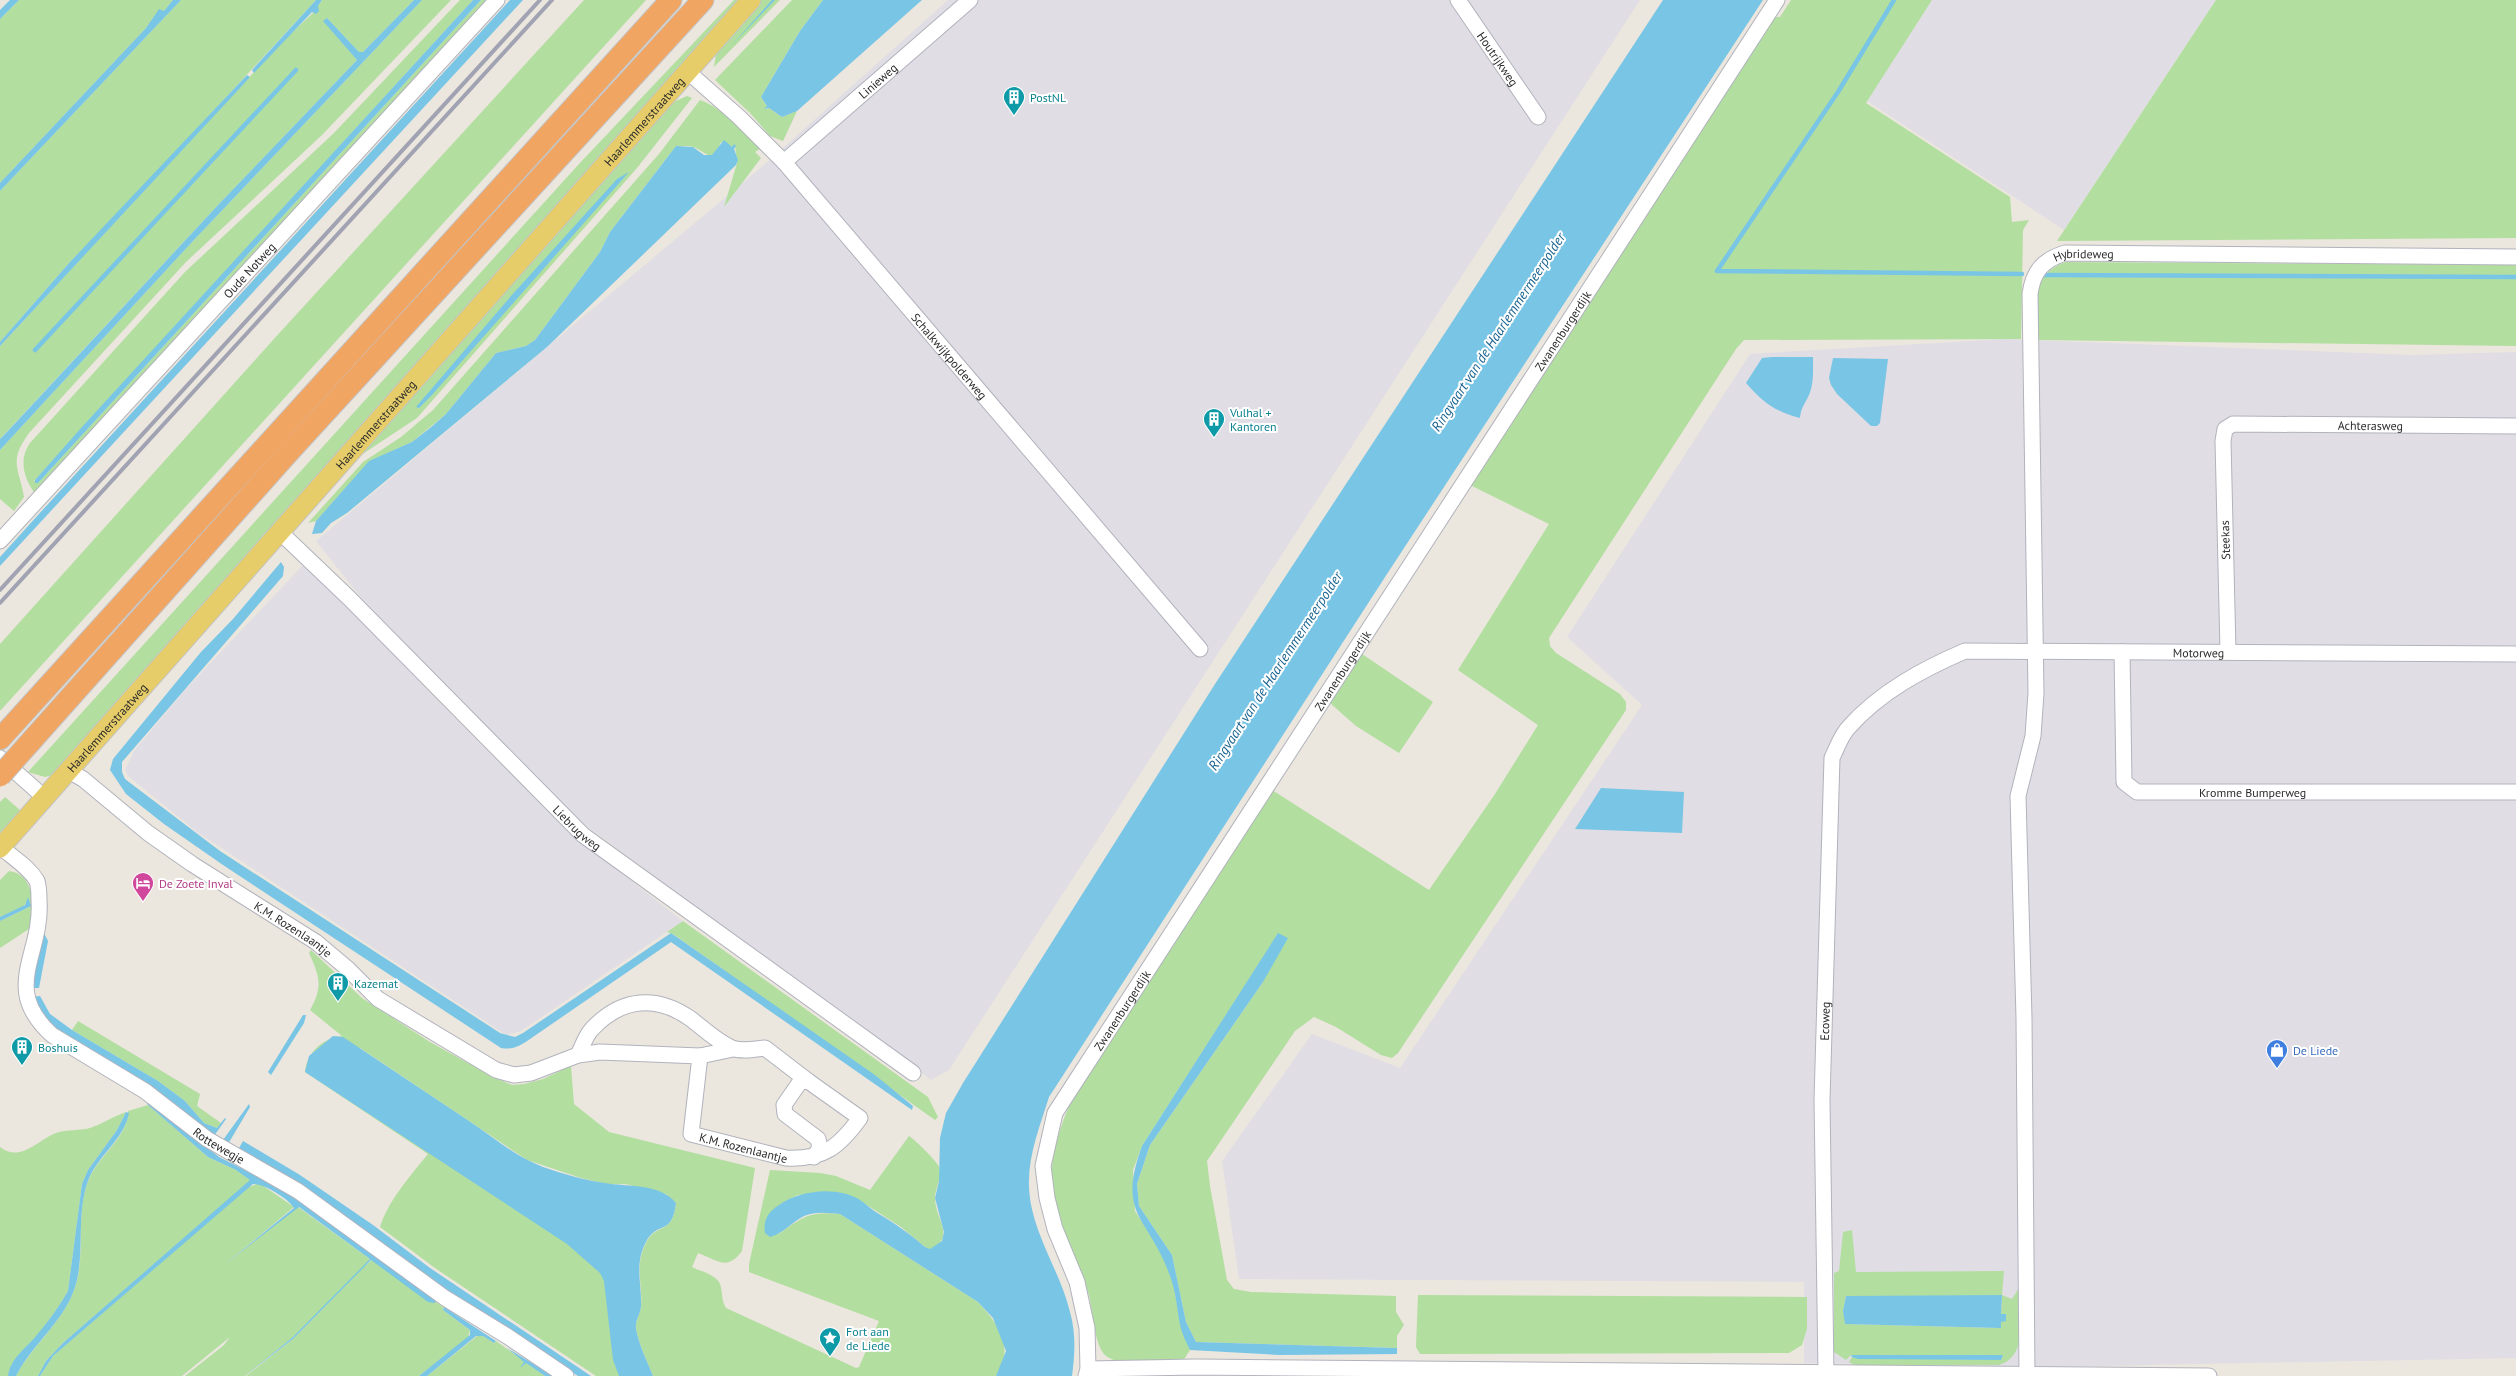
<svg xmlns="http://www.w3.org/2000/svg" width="2516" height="1376" viewBox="0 0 2516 1376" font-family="'PT Sans',sans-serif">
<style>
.industrial{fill:#e0dee4}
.green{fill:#b2de9f;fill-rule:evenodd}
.water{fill:#79c5e5}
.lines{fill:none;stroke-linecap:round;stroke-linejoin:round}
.stream{stroke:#79c5e5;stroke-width:4.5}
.minor-casing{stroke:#b1b3bd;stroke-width:17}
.major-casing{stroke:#c4c4c4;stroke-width:21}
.highway-casing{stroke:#c4c4c4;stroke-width:23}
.minor{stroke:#fff;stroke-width:15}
.major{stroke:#e6cd69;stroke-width:19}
.highway{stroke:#f1a563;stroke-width:21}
.rail{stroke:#a1a3b3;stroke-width:4}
.highway-bridge-casing{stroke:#c4c4c4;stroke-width:23;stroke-linecap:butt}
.highway-bridge{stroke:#f1a563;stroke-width:21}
.labels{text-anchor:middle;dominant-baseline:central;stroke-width:4;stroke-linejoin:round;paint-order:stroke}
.street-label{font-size:12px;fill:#2b2b2b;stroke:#fff}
.culture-label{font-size:12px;fill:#0d838f;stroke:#fff;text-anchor:start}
.hotel-label{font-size:12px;fill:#b23c85;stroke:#fff;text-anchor:start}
.shop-label{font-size:12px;fill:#366cbe;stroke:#fff;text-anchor:start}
.water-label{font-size:14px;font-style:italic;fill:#186391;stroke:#fff}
</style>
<rect width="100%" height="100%" fill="#ebe6de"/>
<g class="industrial">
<polygon points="948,0 1640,0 949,1070 931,1080 580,821 363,600 316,541 764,165"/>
<polygon points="1932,0 2216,0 2064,230 1867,101"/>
<polygon points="2006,339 2412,355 2516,352 2516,1358 2043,1367 1804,1363 1804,1282 1239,1279 1222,1161 1312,1034 1400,1068 1642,705 1567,637 1750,354"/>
<polygon points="304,564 568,832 683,921 521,1031 506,1035 197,832 128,776 125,770 134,751 184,691"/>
</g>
<g class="green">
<polygon points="19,0 173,0 164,11 157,12 146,28 0,183 0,19"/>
<polygon points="181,0 316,0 143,187 70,262 0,342 0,191"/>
<polygon points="322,0 414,0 363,52 359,52 327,18 324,21 357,60 219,204 0,439 0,346 280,44 314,12"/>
<path d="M422 0H451L322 135 186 262 29 433C8 462 19 467 24 497L14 511 0 499V450L193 241Z"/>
<path d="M460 0H473L34 481 38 483 481 0H489L416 77 36 495C24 479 18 460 30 443L185 272 334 133Z"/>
<polygon points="584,0 646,0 0,711 0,644 273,340"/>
<polygon points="734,0 740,0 57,774 45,777 28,772 579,164"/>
<polygon points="761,0 780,0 714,67 716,54"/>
<polygon points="792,0 823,0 800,31 761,97 767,106 765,109 769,108 782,117 797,111 783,141 770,136 751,114 715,80"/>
<path d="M1791 0H1932L1866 103 2010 197 2012 222 2029 220 2023 230 2021 339 1744 340 1736 349 1549 638 1550 646 1556 653 1620 694 1626 702V710L1398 1053 1392 1058 1381 1055 1336 1027 1314 1017 1295 1031 1207 1161 1210 1186 1227 1280 1234 1289 1251 1292 1396 1296V1312L1404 1325 1397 1336V1348L1196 1342 1186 1322 1172 1255 1139 1206 1137 1184 1150 1145 1263 982 1278 934 1142 1146 1133 1170 1135 1211 1163 1254 1173 1283 1181 1327 1190 1350 1181 1364C1161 1363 1122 1368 1106 1356 1094 1346 1093 1311 1089 1295 1081 1268 1068 1243 1058 1217 1042 1171 1058 1130 1077 1088L1272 790 1429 890 1495 794 1538 725 1458 670 1549 524 1470 485 1775 17H1780Z"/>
<polygon points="2216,0 2516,0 2516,238 2057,241"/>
<polygon points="687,96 692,98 637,168 417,418 352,461 376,438 651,123 669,104"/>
<path d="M700 100C724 109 743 131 760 149L755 152 761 158 724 207 737 163 735 145 732 147 721 142C712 166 706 151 693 147 688 145 681 147 676 146L610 232 600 252 535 340 526 346 496 353 446 414 412 442 370 461 316 521 308 523 363 462 401 437 433 410 659 154Z"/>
<path d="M2066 262 2516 265V346L2039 340C2038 307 2028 274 2066 262Z"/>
<polygon points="1362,654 1433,702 1399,753 1356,726 1330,703"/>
<polygon points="5,797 21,811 0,837 0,802"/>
<path d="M9 871C35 874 33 906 35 925L0 948V921L29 907 27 901 23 907 0 917V880Z"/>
<polygon points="683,921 928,1097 938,1117 935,1120 673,934 667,932"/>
<path d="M311 950 362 998 430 1042 491 1076 512 1085 524 1084 543 1079 571 1066 574 1104 609 1132 755 1168 742 1251C727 1271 719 1261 698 1253L692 1267C700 1271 717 1275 720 1284 723 1293 721 1300 726 1308L856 1368 859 1367 879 1321 749 1272V1264L770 1170 820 1173 836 1176 870 1190 909 1136C915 1140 937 1161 939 1167 943 1177 935 1188 935 1198 935 1220 957 1236 930 1250L925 1247 901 1227 859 1200 841 1193 798 1195 784 1202 779 1234C802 1217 810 1211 840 1214L978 1302C999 1325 1015 1346 996 1376H653C647 1361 639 1345 636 1329 635 1320 640 1315 641 1307 643 1284 634 1266 646 1243 657 1221 672 1237 676 1203L666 1194 656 1191 625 1184H607L581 1178 527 1160 360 1048 350 1094 604 1269 623 1376H596L435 1268 380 1227C388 1201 411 1175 428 1154L305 1072C307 1052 323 1038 342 1036L310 1010C323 987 320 977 309 953Z"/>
<polygon points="78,1021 200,1094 197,1106 221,1123 217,1128 204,1123 185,1101 158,1081 72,1030"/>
<path d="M148 1105 208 1157 236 1170 251 1180 63 1343 46 1361 38 1376H16C33 1344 66 1320 76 1284 86 1250 75 1212 89 1179 98 1156 129 1136 128 1111Z"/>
<path d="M126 1112 117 1130 88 1170 82 1184 68 1291C59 1307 48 1322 37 1336 26 1348 11 1359 8 1376H0V1147C20 1163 38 1140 56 1133 67 1129 79 1131 90 1128 102 1124 114 1116 126 1112Z"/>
<polygon points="259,1183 294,1207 224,1265 298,1207 370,1259 365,1266 372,1260 407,1285 444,1307 443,1310 470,1330 468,1338 419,1376 246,1376 294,1338 362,1269 293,1337 245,1376 185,1376 224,1345 230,1337 182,1376 40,1376 53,1356 247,1188"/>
<path d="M1852 1230 1856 1272 2004 1271 2002 1295 2012 1299 2019 1288C2019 1312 2030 1356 1999 1365H1855L1849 1362 1852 1357 2000 1360 2003 1356 1851 1355 1846 1360 1834 1352V1273L1839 1271 1843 1232ZM1846 1296H2002L2001 1314 2006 1321H2001V1328L1846 1324 1843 1311Z"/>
<polygon points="1418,1295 1807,1297 1807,1329 1802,1345 1789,1353 1420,1354 1416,1347"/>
<polygon points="477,1336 483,1336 494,1343 496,1341 545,1376 427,1376"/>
</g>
<g class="water">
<polygon points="10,0 19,0 0,19 0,10"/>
<polygon points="173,0 181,0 0,191 0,183 146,28 159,9 164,11"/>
<polygon points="316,0 322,0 318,6 319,11 316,14 312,12 254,73 252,70"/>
<polygon points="414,0 422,0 193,241 0,450 0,439 6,433 219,204 357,60 323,21 327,18 359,52 363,52"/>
<polygon points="473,0 481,0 38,483 35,483 35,480 82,427"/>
<polygon points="510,0 523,0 0,566 0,557 38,515"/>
<polygon points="772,0 775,0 731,46"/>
<polygon points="823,0 922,0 797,111 782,117 769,108 764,109 767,106 761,97 800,31"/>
<path d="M1663 0H1763L1387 574 1049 1097C1040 1126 1028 1155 1029 1186 1030 1230 1060 1270 1070 1312 1076 1333 1075 1354 1072 1376H996L1006 1351 993 1318 978 1302 840 1214C828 1213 816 1211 804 1216 792 1222 784 1233 770 1237L765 1233C763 1220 768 1212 779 1205 801 1190 837 1186 860 1200 866 1204 872 1210 879 1214 896 1224 910 1234 925 1247L930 1249 942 1241 944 1232 935 1198 939 1181 940 1138 946 1113 963 1083 1215 684Z"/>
<polygon points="247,75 250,77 240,88 0,346 0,342 70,262"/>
<polygon points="724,140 732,147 734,144 736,146 734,149 738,160 736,165 547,347 347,513 331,523 322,533 312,534 316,521 369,461 412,442 430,428 446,414 496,353 526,346 535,340 600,252 610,232 676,146 693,147 704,155 712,155"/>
<polygon points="629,172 432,395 419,408 416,407 511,296 617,179"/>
<path d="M1772 357H1813C1813 369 1814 384 1809 395 1805 404 1801 407 1800 418 1774 411 1764 403 1746 383L1762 358Z"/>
<polygon points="1833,358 1888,359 1880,423 1877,426 1871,426 1837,394 1831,385 1829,378"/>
<path d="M281 562 284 567 283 576 122 762V772L125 779 220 851 500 1033 515 1037 523 1033 671 933 875 1075 913 1106 912 1110 671 942 530 1039C520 1046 513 1050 501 1048L223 865 164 824 126 794 110 770 113 759 201 652 233 619Z"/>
<polygon points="1601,788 1684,792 1682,833 1575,829"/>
<polygon points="28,897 31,906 0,921 0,917 25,905"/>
<polygon points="44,933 48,941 39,988 30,988 41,934"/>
<path d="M1278 933 1288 938 1263 982 1150 1145 1137 1184 1139 1206 1172 1255 1186 1322 1196 1342 1397 1348V1354L1279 1355 1190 1350C1186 1342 1182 1334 1180 1325 1177 1309 1176 1292 1170 1276 1149 1216 1116 1217 1142 1146Z"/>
<polygon points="40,996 50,1014 72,1030 158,1081 185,1101 204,1123 217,1128 225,1118 226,1119 214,1136 49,1027 31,997"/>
<polygon points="303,1015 306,1015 304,1023 271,1075 268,1072"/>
<path d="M333 1036 343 1037C385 1065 427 1093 469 1121 493 1137 516 1157 543 1167 563 1174 584 1180 605 1183 627 1187 660 1183 676 1203 672 1237 657 1220 646 1242 634 1264 642 1284 641 1307 640 1315 635 1320 636 1329 639 1345 647 1361 653 1376H619L613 1360 604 1281 600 1273 567 1244 305 1072 309 1056Z"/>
<path d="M149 1102 219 1157 274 1185 325 1218 436 1300 435 1303 428 1302 371 1260 294 1338 245 1376 293 1337 370 1259 299 1207 224 1265 294 1208C289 1199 263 1183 253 1184L53 1356 40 1376H38L46 1361 63 1343 250 1180 236 1170 208 1157 148 1105 147 1103Z"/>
<polygon points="249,1104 250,1107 228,1144 223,1140"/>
<path d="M126 1112 129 1113C124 1140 97 1156 88 1181 76 1214 85 1251 76 1284 66 1320 33 1343 16 1376H8C10 1359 26 1348 36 1336 48 1322 59 1307 68 1291L82 1184 88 1170 117 1130Z"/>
<polygon points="243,1141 300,1175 373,1225 430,1268 591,1376 578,1376 432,1282 364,1229 308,1192 238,1150"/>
<polygon points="2002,1295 2001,1314 2006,1314 2006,1321 2001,1322 2001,1328 1845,1324 1843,1311 1846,1296"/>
<polygon points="444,1307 496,1341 494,1343 483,1336 476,1336 427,1376 419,1376 470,1335 470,1330 443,1310"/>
<polygon points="507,1348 553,1376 545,1376 526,1363 520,1368 524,1362"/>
<polygon points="1851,1355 2003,1355 2001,1360 1858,1359 1852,1357"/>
</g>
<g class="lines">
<g class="stream">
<polyline points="1894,0 1838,92 1717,271 2022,274"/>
<polyline points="2043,275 2516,277"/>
<polyline points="35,350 296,70"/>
</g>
<g class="minor-casing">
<g id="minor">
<path id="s1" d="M1458 0 1538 117"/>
<path id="s2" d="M687 71 739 117 784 162 1200 649"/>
<path id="s3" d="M784 162 970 0"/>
<path id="s4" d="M281 533 349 598 583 835 913 1073"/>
<path id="s5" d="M0 541 497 0"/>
<path id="s6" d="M2228 651 2223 441 2225 429 2233 424 2516 426"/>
<path id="s7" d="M2122 652 2124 782 2137 792H2516"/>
<polyline points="0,758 45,798"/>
<path id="s8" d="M69 771 83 779 148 833 192 864 316 942 348 969 378 999 496 1070 514 1075 531 1073 578 1055 600 1052 700 1056 691 1134 786 1158C823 1160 839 1147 860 1118L808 1081 800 1082 784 1105 785 1114 818 1139 820 1147 814 1157"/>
<path id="s9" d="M1 847C13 858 29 867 37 881 39 887 39 894 39 900 43 955 0 988 52 1035L145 1091 207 1139 298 1191 445 1298 507 1336 566 1376"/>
<path d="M578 1055C582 1047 586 1035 592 1029 622 997 657 995 691 1019 704 1029 716 1041 732 1048 742 1052 755 1049 765 1048L808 1081"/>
<polyline points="700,1056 733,1049"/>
<polyline points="1088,1369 1196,1367 2209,1376"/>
<path id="s10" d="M1826 1373 1822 1100 1832 758C1837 748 1841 735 1849 727 1880 692 1923 669 1965 651L2516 654"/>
<path id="s11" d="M1086 1376 1088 1369 1087 1328 1077 1282 1055 1229 1047 1198 1043 1166 1055 1113 1777 0"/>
<path id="s12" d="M2027 1376 2024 1018 2018 796 2033 736 2036 693 2030 294C2033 271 2043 260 2065 253L2516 257"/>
</g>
</g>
<g class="major-casing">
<g id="major">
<path id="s13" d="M0 848 751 0"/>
</g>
</g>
<g class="highway-casing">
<g id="highway">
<polyline points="0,739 671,0"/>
<polyline points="33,739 288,453 703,0"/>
</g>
</g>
<use href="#minor" class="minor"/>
<use href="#major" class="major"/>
<use href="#highway" class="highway"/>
<g class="rail">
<polyline points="0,590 540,0"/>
<polyline points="0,603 552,0"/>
</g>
<g class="highway-bridge-casing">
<polyline id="highway-bridge" points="0,776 33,739"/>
</g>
<use href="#highway-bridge" class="highway-bridge"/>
</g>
<defs>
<g id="building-pin" transform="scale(1.125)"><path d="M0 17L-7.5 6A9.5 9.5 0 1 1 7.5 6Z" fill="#0f9aa8" stroke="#fff"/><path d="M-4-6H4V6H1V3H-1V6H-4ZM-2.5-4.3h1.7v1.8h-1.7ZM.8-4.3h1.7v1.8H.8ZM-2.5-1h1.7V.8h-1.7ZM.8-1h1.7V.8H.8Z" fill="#fff"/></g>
<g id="hotel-pin" transform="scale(1.125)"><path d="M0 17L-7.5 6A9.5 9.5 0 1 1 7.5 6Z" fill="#d1479c" stroke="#fff"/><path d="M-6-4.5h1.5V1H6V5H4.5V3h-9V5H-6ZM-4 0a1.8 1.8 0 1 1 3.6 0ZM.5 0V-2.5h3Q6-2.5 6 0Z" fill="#fff"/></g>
<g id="shop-pin" transform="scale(1.125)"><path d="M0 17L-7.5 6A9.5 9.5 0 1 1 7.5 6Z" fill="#3f7fe0" stroke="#fff"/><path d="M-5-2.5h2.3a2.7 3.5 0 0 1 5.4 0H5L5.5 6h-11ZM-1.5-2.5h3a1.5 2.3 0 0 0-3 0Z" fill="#fff"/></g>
<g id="sight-pin" transform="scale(1.125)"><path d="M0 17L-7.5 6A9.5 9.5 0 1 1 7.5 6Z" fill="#0f9aa8" stroke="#fff"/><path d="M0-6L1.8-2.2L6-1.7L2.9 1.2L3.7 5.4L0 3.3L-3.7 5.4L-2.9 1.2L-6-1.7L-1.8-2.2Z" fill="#fff"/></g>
</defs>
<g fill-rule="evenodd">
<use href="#building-pin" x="1014" y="97"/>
<use href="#building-pin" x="1214" y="419"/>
<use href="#hotel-pin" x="143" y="883"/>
<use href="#building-pin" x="338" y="983"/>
<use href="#building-pin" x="22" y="1047"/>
<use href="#shop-pin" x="2277" y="1050"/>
<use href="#sight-pin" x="830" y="1338"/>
</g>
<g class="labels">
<g class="street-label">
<text stroke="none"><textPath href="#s1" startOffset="71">Houtrijkweg</textPath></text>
<text stroke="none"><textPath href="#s3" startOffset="124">Linieweg</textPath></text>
<text stroke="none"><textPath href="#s13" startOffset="971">Haarlemmerstraatweg</textPath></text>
<text stroke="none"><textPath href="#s12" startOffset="1160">Hybrideweg</textPath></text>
<text stroke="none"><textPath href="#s5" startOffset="368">Oude Notweg</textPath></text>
<text stroke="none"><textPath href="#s11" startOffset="1204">Zwanenburgerdijk</textPath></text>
<text stroke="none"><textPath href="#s2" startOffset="388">Schalkwijkpolderweg</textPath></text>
<text stroke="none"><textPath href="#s13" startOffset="566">Haarlemmerstraatweg</textPath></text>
<text stroke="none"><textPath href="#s6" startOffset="369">Achterasweg</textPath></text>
<text transform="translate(2225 540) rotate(-92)">Steekas</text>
<text stroke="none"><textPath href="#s10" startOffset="1024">Motorweg</textPath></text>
<text stroke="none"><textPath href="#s11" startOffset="799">Zwanenburgerdijk</textPath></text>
<text stroke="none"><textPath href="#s13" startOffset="161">Haarlemmerstraatweg</textPath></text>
<text stroke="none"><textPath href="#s7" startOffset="262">Kromme Bumperweg</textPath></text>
<text stroke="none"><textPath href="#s4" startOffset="418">Liebrugweg</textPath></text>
<text stroke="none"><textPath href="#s8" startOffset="275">K.M. Rozenlaantje</textPath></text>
<text stroke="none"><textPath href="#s11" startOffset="394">Zwanenburgerdijk</textPath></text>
<text stroke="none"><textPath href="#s10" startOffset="352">Ecoweg</textPath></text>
<text stroke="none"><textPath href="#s9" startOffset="414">Rottewegje</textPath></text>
<text stroke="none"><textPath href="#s8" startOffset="864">K.M. Rozenlaantje</textPath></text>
</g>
<g class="culture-label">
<text x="1030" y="97">PostNL</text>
<text x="1230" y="412">Vulhal +<tspan x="1230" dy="14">Kantoren</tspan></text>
<text x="354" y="983">Kazemat</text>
<text x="38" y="1047">Boshuis</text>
<text x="846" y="1331">Fort aan<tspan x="846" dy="14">de Liede</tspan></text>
</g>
<g class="hotel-label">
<text x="159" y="883">De Zoete Inval</text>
</g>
<g class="shop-label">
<text x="2293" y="1050">De Liede</text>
</g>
<g class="water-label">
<text transform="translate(1498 332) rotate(-57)">Ringvaart van de Haarlemmermeerpolder</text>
<text transform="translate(1275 671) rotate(-57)">Ringvaart van de Haarlemmermeerpolder</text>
</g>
</g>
</svg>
